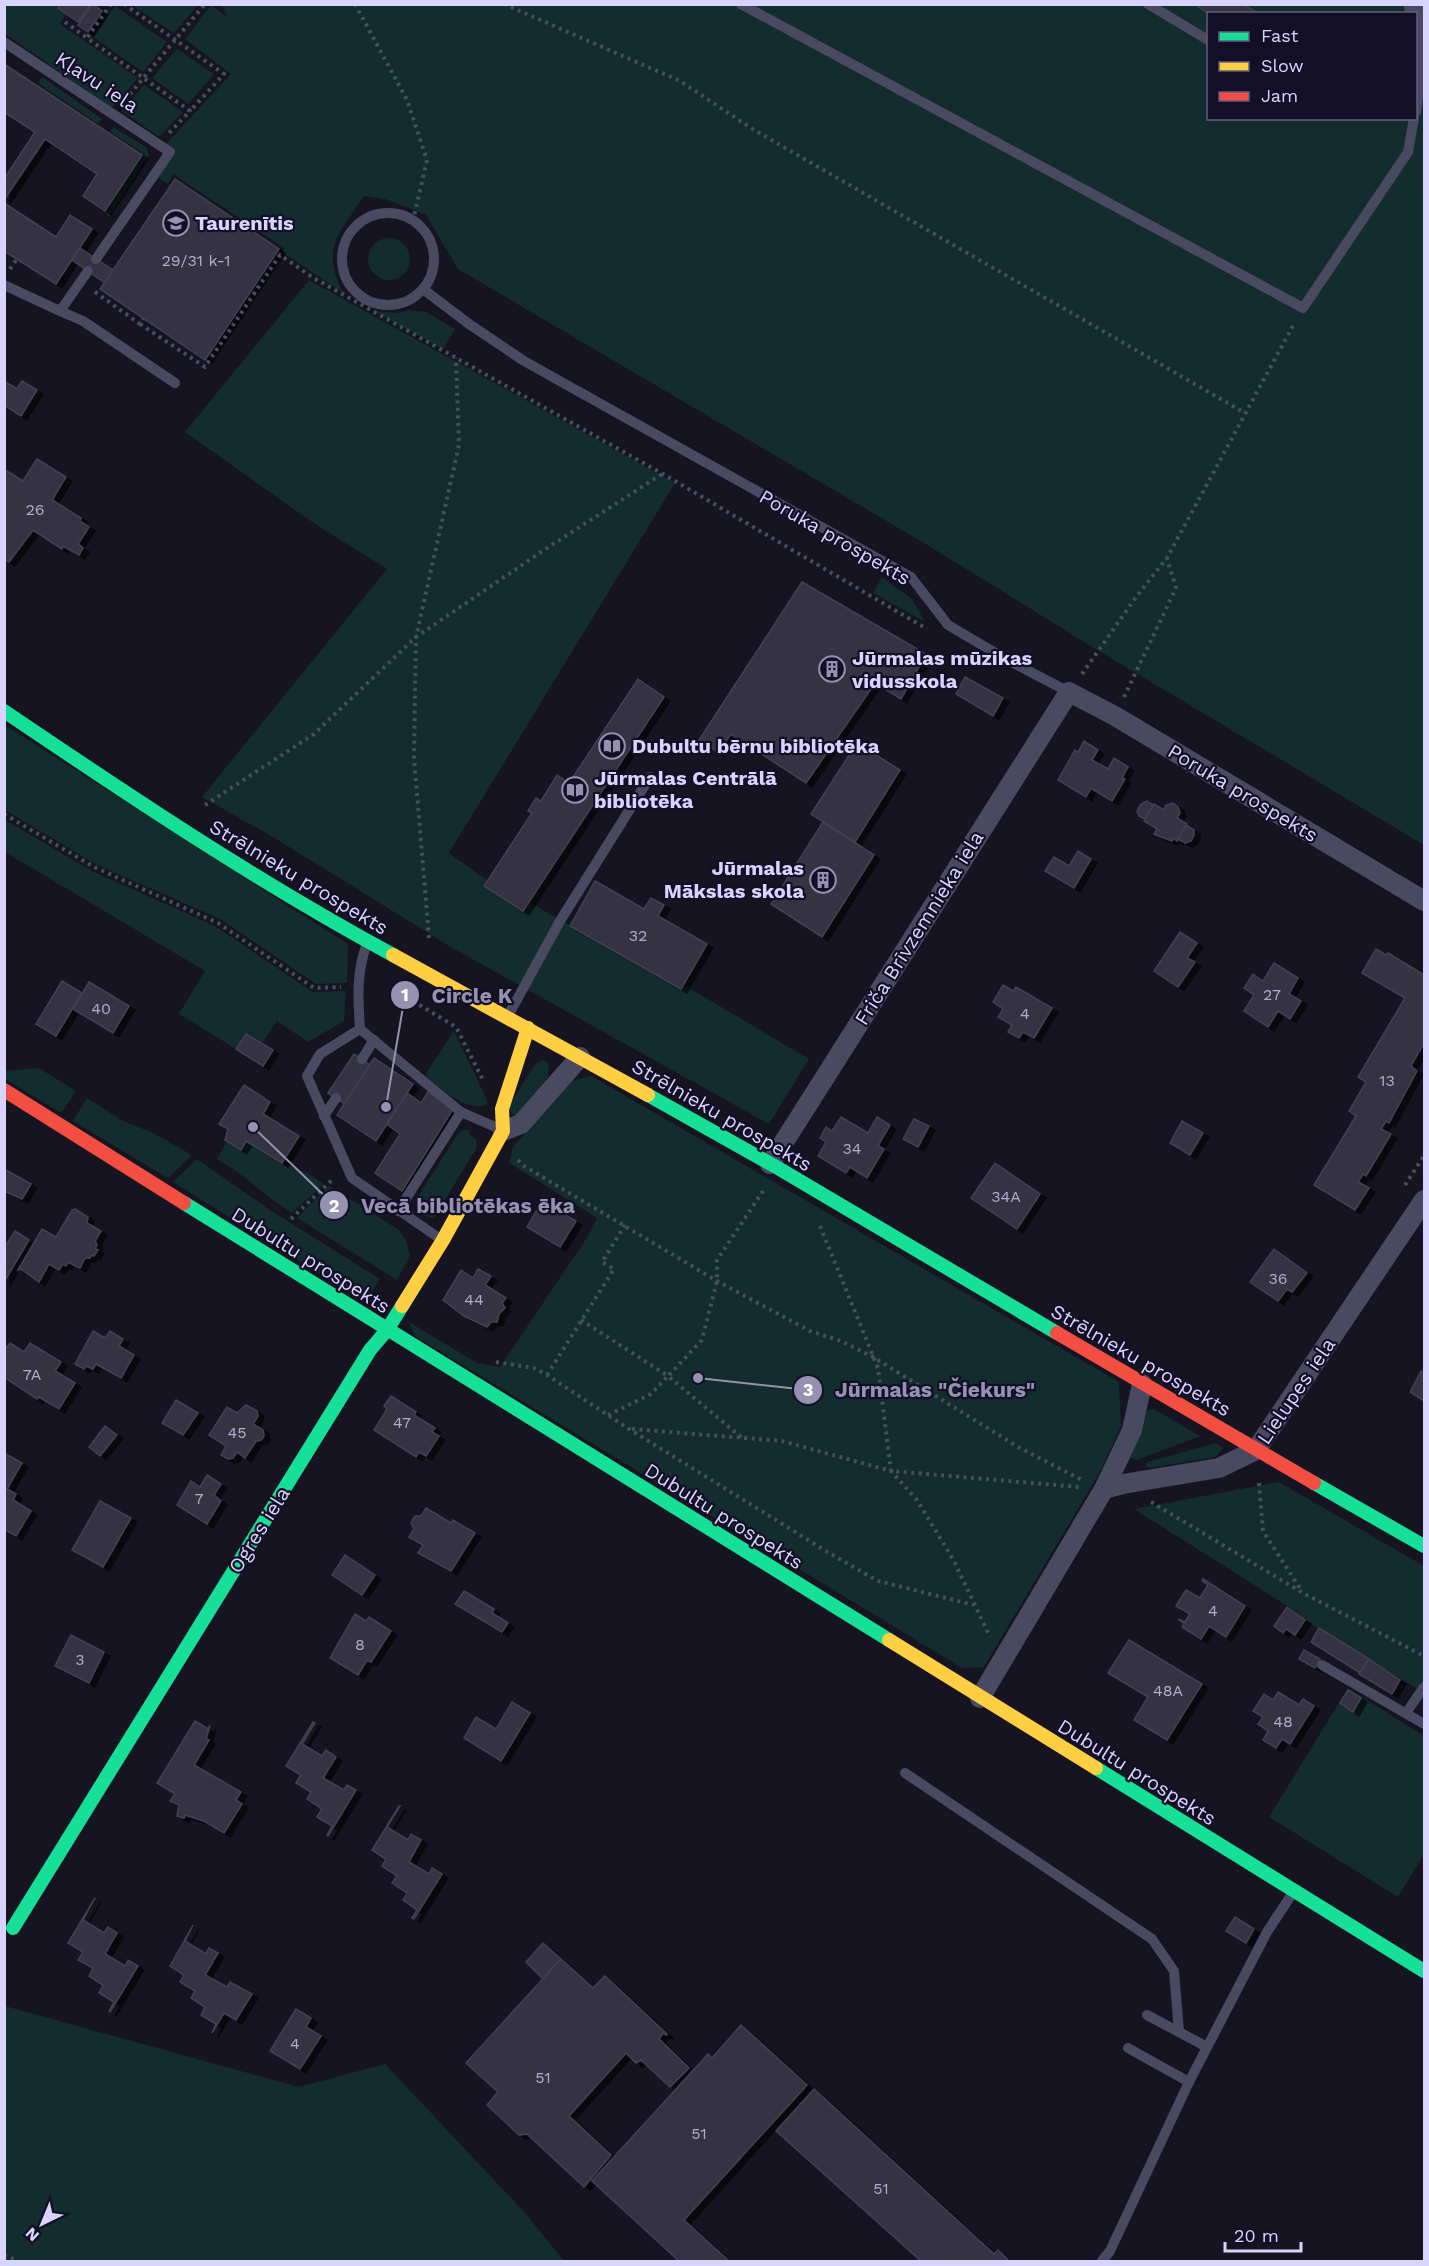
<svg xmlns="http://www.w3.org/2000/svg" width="1429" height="2266" viewBox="0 0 1429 2266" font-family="'Work Sans',sans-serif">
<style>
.green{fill:#132c2d;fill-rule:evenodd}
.building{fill:#343243;stroke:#433f54;stroke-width:1.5;filter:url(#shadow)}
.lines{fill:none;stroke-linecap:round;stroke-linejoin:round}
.path{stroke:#44505f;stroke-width:4;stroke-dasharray:3 4.5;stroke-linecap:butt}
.lane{stroke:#4a4962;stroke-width:10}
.street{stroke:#4a4962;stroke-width:20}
.fast{stroke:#16e098;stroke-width:14}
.slow{stroke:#ffcf43;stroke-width:14}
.jam{stroke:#f24e42;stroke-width:14}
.labels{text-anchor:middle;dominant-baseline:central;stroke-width:4.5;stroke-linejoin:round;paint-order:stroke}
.number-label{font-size:16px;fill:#b0acd0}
.street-label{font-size:20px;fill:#d9d4ff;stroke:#130f26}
.poi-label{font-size:20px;font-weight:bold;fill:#d9d4ff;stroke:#130f26;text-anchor:start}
.leader{fill:none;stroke:#9591b1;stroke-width:2}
.callout-dot{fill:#9591b1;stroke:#130f26;stroke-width:2}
.mark-label{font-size:18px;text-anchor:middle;font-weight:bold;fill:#fff}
.callout-label{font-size:21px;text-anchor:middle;font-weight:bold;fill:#9591b1;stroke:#130f26;stroke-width:4.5;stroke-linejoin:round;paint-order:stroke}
</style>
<defs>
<filter id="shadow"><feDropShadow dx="6" dy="4" stdDeviation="0" flood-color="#0009"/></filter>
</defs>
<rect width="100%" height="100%" fill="#161421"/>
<g class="green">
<polygon points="5,5 60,5 58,8 66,14 60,24 138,78 112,108 5,34"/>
<polygon points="132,5 198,4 198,5 174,33"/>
<path d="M211 5 228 18 222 5H1424V845L1089 645 929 546 458 269 426 215 385 199 364 196C340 233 320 248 343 293L282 252 284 248 173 174 168 184 158 177 165 145 231 74 185 39ZM1208 14H1416V118H1208Z"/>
<polygon points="115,6 167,42 143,72 93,37"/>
<polygon points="177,49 214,74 188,104 152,78"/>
<polygon points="42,77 102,119 98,124 38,83"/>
<polygon points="144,85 183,112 159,137 122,111"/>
<polygon points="113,127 146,147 149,155 109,217 105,214 144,154 110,132"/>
<circle cx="389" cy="259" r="21"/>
<polygon points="309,280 675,483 449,853 488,881 485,886 522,911 529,902 681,989 684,985 809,1059 769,1124 449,946 273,837 202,797 387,569 315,524 185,432"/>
<polygon points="409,310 426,312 455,329 443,349 373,311 398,313"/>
<polygon points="882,577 912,599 925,622 873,593"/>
<polygon points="5,725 348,944 347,983 316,984 220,919 97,865 5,810"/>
<polygon points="5,820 92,871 215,926 313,992 346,991 344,1021 308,1042 277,1021 262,1043 246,1034 236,1049 179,1014 205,971 5,852"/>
<path d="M454 1031 486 1098 488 1104C469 1114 440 1089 425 1075Z"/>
<polygon points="544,1060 549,1064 548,1077 517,1118 507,1109 535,1064"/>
<polygon points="39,1068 76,1091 61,1113 5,1079 4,1071"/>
<polygon points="591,1076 1119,1382 1121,1426 1100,1472 984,1667 962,1668 415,1336 409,1322 477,1363 500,1367 586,1239 597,1218 509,1163 513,1147 571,1081"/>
<polygon points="87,1098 123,1121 151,1132 192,1155 168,1178 73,1121"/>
<polygon points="463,1130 469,1130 469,1134 476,1139 477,1147 434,1218 424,1216 419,1210 417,1198 457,1135"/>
<path d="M227 1141 241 1150 246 1141 282 1163 309 1174 324 1184 292 1213C266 1197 244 1174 217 1159Z"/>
<polygon points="197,1159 270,1210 380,1279 365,1302 173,1182"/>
<polygon points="329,1186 399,1230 406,1240 410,1256 397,1280 297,1218"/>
<polygon points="1154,1409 1200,1436 1137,1460 1130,1458 1147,1410"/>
<polygon points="1216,1443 1223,1448 1215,1457 1149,1468 1145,1466 1147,1462"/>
<polygon points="1279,1482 1424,1566 1424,1693 1305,1620 1296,1614 1297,1612 1134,1509"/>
<polygon points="1348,1688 1424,1736 1424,1854 1398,1897 1269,1817"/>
<polygon points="5,2006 299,2087 385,2064 526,2214 564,2261 5,2261"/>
</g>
<g class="building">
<polygon points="60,4 91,4 78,22 58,8"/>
<polygon points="92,4 102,11 88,32 78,25"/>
<polygon points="1194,4 1243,4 1259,14 1209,14"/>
<polygon points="4,64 142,155 105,211 83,196 97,174 45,139 4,200 4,179 35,132 4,112"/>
<polygon points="175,179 279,249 205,360 100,289"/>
<polygon points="4,203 56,237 70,215 92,229 56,284 4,251"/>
<polygon points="80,248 113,270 105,283 72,260"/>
<polygon points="4,381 17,389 22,381 37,390 21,416 4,405"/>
<polygon points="37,459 66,477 52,500 81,518 80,521 89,527 78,544 83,548 79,555 63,546 62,549 33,530 9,562 4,559 4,469 23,481"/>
<polygon points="802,582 926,654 901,699 875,683 806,783 731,734 718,752 699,740"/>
<polygon points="965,677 1003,698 993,716 956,694"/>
<polygon points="638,679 664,697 523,911 484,886 532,813 528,811 536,798 541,801 557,775 569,783"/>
<polygon points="1084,741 1098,750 1092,760 1108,769 1114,758 1128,767 1122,778 1125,779 1112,801 1091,788 1086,797 1058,780 1075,750 1078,752"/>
<polygon points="857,743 900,770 855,842 811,814"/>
<polygon points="1147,801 1153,805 1145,819 1139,816 1137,811 1141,804"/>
<polygon points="1173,803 1178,807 1180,813 1177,818 1187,824 1177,841 1174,838 1172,841 1154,834 1157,829 1144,821 1154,804 1164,810 1166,805"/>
<polygon points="823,822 874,855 822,937 771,904"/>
<polygon points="1186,825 1194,830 1194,835 1191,841 1185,843 1178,839"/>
<polygon points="1078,851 1091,859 1074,888 1045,871 1054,857 1069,866"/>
<polygon points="595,881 644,909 651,898 664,905 658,916 707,944 681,989 570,926"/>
<polygon points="1180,932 1197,943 1187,958 1195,962 1178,987 1154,971"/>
<polygon points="1376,949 1386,955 1388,953 1424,975 1424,1043 1411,1066 1417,1071 1389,1123 1386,1121 1381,1129 1391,1134 1366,1176 1363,1174 1358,1182 1369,1188 1355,1210 1314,1185 1356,1116 1349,1111 1366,1082 1358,1077 1405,998 1362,973"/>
<polygon points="1274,963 1298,978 1289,994 1301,1001 1290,1019 1278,1011 1268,1027 1244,1011 1254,995 1244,988 1253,974 1263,981"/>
<polygon points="62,981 82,993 56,1036 36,1024"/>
<polygon points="89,982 129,1006 113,1033 73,1009"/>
<polygon points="1003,985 1013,991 1016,987 1052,1008 1034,1038 1023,1032 1019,1038 1008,1032 1012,1025 998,1017 1003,1009 993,1002"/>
<polygon points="246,1034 273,1050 263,1066 236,1049"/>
<polygon points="354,1054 370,1065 345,1104 328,1093"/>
<polygon points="374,1058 413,1084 376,1141 337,1115"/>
<polygon points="244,1085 270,1102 263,1114 299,1136 282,1163 246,1141 241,1150 225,1140 228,1129 219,1124"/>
<polygon points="428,1092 453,1109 402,1191 375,1173 400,1134 387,1124 407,1093 421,1103"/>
<polygon points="841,1117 868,1133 877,1117 890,1125 878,1146 884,1149 867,1178 850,1167 846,1173 818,1156 826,1142 820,1138 826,1127 832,1131"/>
<polygon points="914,1119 929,1126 918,1147 903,1139"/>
<polygon points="1182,1121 1203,1133 1190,1155 1170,1143"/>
<polygon points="995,1163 1040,1194 1017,1229 971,1198"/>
<polygon points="4,1169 31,1184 22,1199 4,1191"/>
<polygon points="542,1201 576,1221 560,1247 527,1227"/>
<polygon points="75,1209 88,1217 87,1223 101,1231 95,1241 97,1245 95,1249 98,1250 94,1256 92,1255 90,1258 85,1258 80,1268 68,1262 66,1266 63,1264 59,1270 49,1264 39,1282 21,1269 18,1270 42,1229 56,1237 72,1210"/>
<polygon points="15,1231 29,1240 4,1282 4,1248"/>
<polygon points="1274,1249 1307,1273 1292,1292 1287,1289 1278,1301 1250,1282"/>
<polygon points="478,1269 491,1276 485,1285 506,1298 502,1303 505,1308 499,1314 497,1322 491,1322 487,1327 464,1316 443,1300 461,1270 473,1278"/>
<polygon points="93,1331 105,1338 110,1331 123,1339 119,1346 134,1355 121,1378 96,1364 93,1369 86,1366 84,1369 75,1364"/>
<polygon points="10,1343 24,1352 30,1343 61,1362 55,1371 75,1383 59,1409 39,1397 37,1399 4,1377 4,1351"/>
<polygon points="1421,1371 1424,1373 1424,1401 1410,1392"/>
<polygon points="391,1396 416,1412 414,1415 435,1428 432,1432 439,1436 426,1456 419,1452 416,1457 374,1430 387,1409 384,1406"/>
<polygon points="176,1400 198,1413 183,1435 162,1423"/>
<polygon points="246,1405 257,1411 258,1416 253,1424 263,1430 264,1436 261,1440 256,1441 245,1458 237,1452 233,1458 228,1459 221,1455 226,1446 209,1435 227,1407 237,1413"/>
<polygon points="105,1426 117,1435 100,1456 89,1447"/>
<polygon points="4,1453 22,1463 7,1489 16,1494 13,1500 31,1511 16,1536 4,1529"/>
<polygon points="207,1475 221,1484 214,1495 221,1501 207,1524 177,1505 191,1481 200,1487"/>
<polygon points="100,1501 131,1518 103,1567 72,1550"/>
<polygon points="426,1508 451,1523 453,1520 475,1533 451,1571 418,1553 423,1545 409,1537 414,1529 411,1523 415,1516 421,1516"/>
<polygon points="345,1555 375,1575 362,1595 332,1575"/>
<polygon points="1203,1579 1245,1606 1226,1637 1209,1626 1201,1639 1182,1627 1184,1624 1178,1619 1185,1622 1190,1614 1176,1606 1186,1590 1200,1598 1208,1585 1202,1581"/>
<polygon points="464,1591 494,1609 492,1613 508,1623 502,1632 455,1604"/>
<polygon points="1287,1607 1305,1620 1295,1635 1286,1629 1283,1633 1274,1626"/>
<polygon points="355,1614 366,1621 369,1617 391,1631 371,1662 367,1660 358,1675 330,1658"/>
<polygon points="1319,1628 1369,1659 1360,1673 1311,1642"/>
<polygon points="71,1635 104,1652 89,1683 55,1666"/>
<polygon points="1129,1640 1202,1684 1167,1740 1134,1720 1148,1697 1108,1673"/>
<polygon points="1304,1650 1320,1659 1315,1668 1299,1659"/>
<polygon points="1369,1659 1400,1680 1392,1694 1359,1674"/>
<polygon points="1348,1690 1361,1698 1353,1712 1340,1703"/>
<polygon points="1278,1692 1299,1705 1303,1699 1314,1706 1290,1744 1282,1739 1276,1748 1263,1740 1268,1731 1258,1724 1263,1717 1253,1711 1264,1694 1273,1700"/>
<polygon points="512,1702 530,1713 501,1761 464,1738 476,1717 496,1729"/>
<polygon points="195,1721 208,1729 210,1725 206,1739 209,1740 194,1765 241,1792 236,1800 242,1804 224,1833 204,1821 185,1815 184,1818 177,1816 179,1805 170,1801 175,1794 157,1783"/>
<polygon points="313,1722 315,1723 302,1744 322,1756 326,1750 336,1757 323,1778 344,1790 347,1785 356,1790 328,1836 327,1835 332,1826 317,1817 322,1809 307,1799 311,1792 296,1783 301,1775 286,1766"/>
<polygon points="399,1806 400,1806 387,1827 408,1840 411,1834 421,1840 409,1862 429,1874 432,1868 442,1874 414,1919 412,1918 417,1910 403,1900 407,1893 392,1883 397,1876 382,1866 386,1859 372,1850"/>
<polygon points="95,1898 83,1920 104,1933 108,1927 117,1933 105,1954 125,1966 128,1960 138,1966 110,2012 109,2011 114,2002 99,1993 103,1985 89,1976 93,1968 78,1960 83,1952 68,1943"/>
<polygon points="1235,1917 1254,1929 1246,1943 1226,1931"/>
<polygon points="193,1925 185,1941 206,1954 209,1948 218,1953 205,1975 227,1987 230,1982 252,1994 236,2020 224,2013 212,2033 216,2024 201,2015 205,2007 191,1998 195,1991 180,1982 184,1975 170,1966"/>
<polygon points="543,1943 561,1959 543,1979 526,1962"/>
<polygon points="561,1959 593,1988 605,1976 667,2034 666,2035 663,2033 659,2039 689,2068 670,2087 641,2060 636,2063 626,2053 569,2116 611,2155 584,2187 527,2134 519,2135 487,2105 498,2092 466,2063"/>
<polygon points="296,2009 311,2018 306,2027 321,2036 300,2069 270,2051"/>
<polygon points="741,2025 807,2085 684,2220 730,2262 680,2262 592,2181 708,2054 712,2058"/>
<polygon points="814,2089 994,2254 998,2250 1010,2262 922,2262 776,2131"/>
</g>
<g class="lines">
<g class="path">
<polyline points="111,4 87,38 190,111 169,133"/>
<polyline points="124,4 224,74 190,111"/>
<polyline points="355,4 407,100 427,160 413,221"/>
<polyline points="504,4 680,81 754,130 1245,413"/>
<polyline points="65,22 87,38"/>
<polyline points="125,100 205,4"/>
<polyline points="10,269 17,259"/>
<polyline points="95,292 140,324 143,319"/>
<polyline points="140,324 205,367 280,255 312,277 663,474 927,629"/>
<polyline points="1082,674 1136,597 1167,558 1295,322"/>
<polyline points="1124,697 1176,588 1167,559"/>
<polyline points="205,805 314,734 416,637 544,550 662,474"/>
<polyline points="4,814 94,867 218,923 314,988 341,987"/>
<polyline points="429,938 414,757 416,637 459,445 456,358"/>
<polyline points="413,1001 456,1027 483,1080"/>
<polyline points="518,1160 524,1166 717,1281 810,1331 841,1341 873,1357 1018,1447 1084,1481"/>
<polyline points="1405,1185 1424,1156"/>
<polyline points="291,1219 334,1178"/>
<polyline points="820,1226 878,1368 891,1471 1079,1487"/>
<polyline points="581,1320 668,1376 702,1340 717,1281 717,1260 763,1191"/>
<polyline points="496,1362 534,1368 547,1375 629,1429 826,1551 878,1581 974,1605"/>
<polyline points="547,1375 614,1269 602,1262 625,1225"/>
<polyline points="608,1415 651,1394 668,1376 742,1438"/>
<polyline points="632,1429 782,1441 891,1471 917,1500 954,1561 990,1637"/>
<polyline points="1259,1483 1263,1531 1301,1590"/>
<polyline points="1151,1502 1303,1593 1424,1656"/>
<polyline points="4,2255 20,2262"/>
</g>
<g class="lane">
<polyline points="741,4 1303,308 1408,152 1414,118"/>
<polyline points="1148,4 1208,40"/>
<polyline points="4,42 170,152 96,259"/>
<polyline points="1416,112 1419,89"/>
<circle cx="388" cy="259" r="46"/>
<polyline points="4,285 60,311 88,271"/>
<polyline points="423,289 469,324 524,361 911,577 948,625 1004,658 1069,692"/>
<polyline points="60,311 83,321 175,383"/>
<path d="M367 943C356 974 358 997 360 1029L461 1112 500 1129"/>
<polyline points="509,1014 560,921 650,777"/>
<polyline points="360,1029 320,1054 307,1076 352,1178 442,1240"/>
<polyline points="362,1059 374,1040"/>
<polyline points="324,1116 336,1098"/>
<polyline points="398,1211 461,1112"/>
<polyline points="1322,1665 1424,1724"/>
<polyline points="1406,1713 1424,1687"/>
<polyline points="905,1773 1152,1939 1174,1971 1179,2032"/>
<polyline points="1147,2015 1207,2047"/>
<polyline points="1128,2048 1189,2082"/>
<polyline points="1101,2262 1110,2251 1189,2082 1267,1932 1292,1894"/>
</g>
<g class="street">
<polyline points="1414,4 1415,14"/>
<polyline points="1416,24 1419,89"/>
<polyline points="503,1131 521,1124 580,1057"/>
<polyline points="770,1164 1069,692 1115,716 1424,901"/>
<polyline points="1104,1489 1123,1484 1219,1468 1256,1450 1424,1200"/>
<polyline points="980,1698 1104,1489 1132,1430 1142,1384"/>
</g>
<g class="fast">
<path d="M4 711C131 797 258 882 393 955"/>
<polyline points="648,1095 778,1168 1057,1333"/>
<polyline points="184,1203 889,1640"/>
<polyline points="1314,1483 1424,1546"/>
<polyline points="1096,1768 1424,1971"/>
<polyline points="13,1928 370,1350 387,1330 402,1306"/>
</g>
<g class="slow">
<polyline points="393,955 648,1095"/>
<polyline points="402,1306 443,1240 503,1131 502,1109 528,1028"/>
<polyline points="889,1640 1096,1768"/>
</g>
<g class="jam">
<polyline points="4,1090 184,1203"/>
<polyline points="1057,1333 1314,1483"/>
</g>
</g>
<defs>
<g id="school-ring" transform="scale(1.35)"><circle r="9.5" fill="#130f26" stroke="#9591b1" stroke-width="1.5"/><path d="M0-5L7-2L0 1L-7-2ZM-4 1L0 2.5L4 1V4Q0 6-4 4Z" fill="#9591b1"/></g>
<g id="building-ring" transform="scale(1.35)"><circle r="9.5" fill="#130f26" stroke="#9591b1" stroke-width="1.5"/><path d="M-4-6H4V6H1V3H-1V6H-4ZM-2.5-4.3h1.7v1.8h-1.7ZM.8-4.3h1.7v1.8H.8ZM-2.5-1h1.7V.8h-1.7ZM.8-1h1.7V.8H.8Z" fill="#9591b1"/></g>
<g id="library-ring" transform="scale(1.35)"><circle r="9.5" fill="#130f26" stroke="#9591b1" stroke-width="1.5"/><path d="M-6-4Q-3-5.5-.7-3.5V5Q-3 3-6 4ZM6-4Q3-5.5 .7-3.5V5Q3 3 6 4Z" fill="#9591b1"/></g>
</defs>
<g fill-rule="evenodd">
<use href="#school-ring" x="176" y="223"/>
<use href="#building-ring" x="832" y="669"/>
<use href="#library-ring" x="612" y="746"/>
<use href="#library-ring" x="575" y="790"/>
<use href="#building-ring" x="823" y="880"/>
</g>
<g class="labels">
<g class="number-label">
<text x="196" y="260">29/31 k-1</text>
<text x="35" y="509">26</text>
<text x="638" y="935">32</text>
<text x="1272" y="994">27</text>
<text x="101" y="1008">40</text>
<text x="1025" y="1013">4</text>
<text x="1387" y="1080">13</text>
<text x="852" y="1148">34</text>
<text x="1006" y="1196">34A</text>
<text x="1278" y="1278">36</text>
<text x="474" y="1299">44</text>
<text x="32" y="1374">7A</text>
<text x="402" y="1422">47</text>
<text x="237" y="1432">45</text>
<text x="199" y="1498">7</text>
<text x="1213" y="1610">4</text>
<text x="360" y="1644">8</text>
<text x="80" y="1659">3</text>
<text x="1168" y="1690">48A</text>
<text x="1283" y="1721">48</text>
<text x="295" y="2043">4</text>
<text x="543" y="2077">51</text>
<text x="699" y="2133">51</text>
<text x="881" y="2188">51</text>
</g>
<g class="street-label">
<text transform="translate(97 82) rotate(33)">Kļavu iela</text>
<text transform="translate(835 537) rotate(30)">Poruka prospekts</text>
<text transform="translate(1243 793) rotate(31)">Poruka prospekts</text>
<text transform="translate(299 877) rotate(31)">Strēlnieku prospekts</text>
<text transform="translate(919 928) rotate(-58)">Friča Brīvzemnieka iela</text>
<text transform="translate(722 1115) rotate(30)">Strēlnieku prospekts</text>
<text transform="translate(311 1260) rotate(32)">Dubultu prospekts</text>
<text transform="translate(1141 1360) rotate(30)">Strēlnieku prospekts</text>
<text transform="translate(1296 1391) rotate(-56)">Lielupes iela</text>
<text transform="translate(724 1516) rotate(32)">Dubultu prospekts</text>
<text transform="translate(259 1530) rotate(-58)">Ogres iela</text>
<text transform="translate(1137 1772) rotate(32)">Dubultu prospekts</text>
</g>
<g class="poi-label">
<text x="195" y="223">Taurenītis</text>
<text x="852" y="658">Jūrmalas mūzikas<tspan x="852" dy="23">vidusskola</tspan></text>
<text x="632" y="746">Dubultu bērnu bibliotēka</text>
<text x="594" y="778">Jūrmalas Centrālā<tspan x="594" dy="23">bibliotēka</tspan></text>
<text x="804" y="868" text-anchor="end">Jūrmalas<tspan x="804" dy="23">Mākslas skola</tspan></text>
</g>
</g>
<path class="leader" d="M386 1107L405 995M253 1127L334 1205M698 1378L808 1390"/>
<g class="callout-dot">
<circle cx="386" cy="1107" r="6"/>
<circle cx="253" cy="1127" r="6"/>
<circle cx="698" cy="1378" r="6"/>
<circle cx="405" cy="995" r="15"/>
<circle cx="334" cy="1205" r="15"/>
<circle cx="808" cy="1390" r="15"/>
</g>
<g class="mark-label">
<text x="405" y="1001">1</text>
<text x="334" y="1212">2</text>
<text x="808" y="1396">3</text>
</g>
<g class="callout-label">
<text x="472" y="1003">Circle K</text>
<text x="468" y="1213">Vecā bibliotēkas ēka</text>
<text x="935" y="1397">Jūrmalas "Čiekurs"</text>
</g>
<rect width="1429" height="2266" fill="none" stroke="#d9d4ff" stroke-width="12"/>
<rect x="1207" y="12" width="210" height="108" fill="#130f26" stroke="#625e7d" stroke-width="1.5"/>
<rect x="1219" y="32" width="30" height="9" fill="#16e098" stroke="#625e7d" stroke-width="1.5"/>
<text x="1261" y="42" font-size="18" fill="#d9d4ff">Fast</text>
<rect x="1219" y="62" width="30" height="9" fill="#ffcf43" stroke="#625e7d" stroke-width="1.5"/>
<text x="1261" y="72" font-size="18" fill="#d9d4ff">Slow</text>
<rect x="1219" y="92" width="30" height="9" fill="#f24e42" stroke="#625e7d" stroke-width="1.5"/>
<text x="1261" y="102" font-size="18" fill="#d9d4ff">Jam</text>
<g transform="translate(42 2224) rotate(223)" stroke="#130f26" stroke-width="4.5" paint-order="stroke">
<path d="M0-4.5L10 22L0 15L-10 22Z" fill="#d9d4ff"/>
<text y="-9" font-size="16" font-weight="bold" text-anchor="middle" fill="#d9d4ff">N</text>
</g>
<path d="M1225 2242v9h76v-9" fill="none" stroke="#d9d4ff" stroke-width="3"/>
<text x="1234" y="2242" font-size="18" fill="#d9d4ff" stroke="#130f26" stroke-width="4.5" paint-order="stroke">20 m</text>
</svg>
